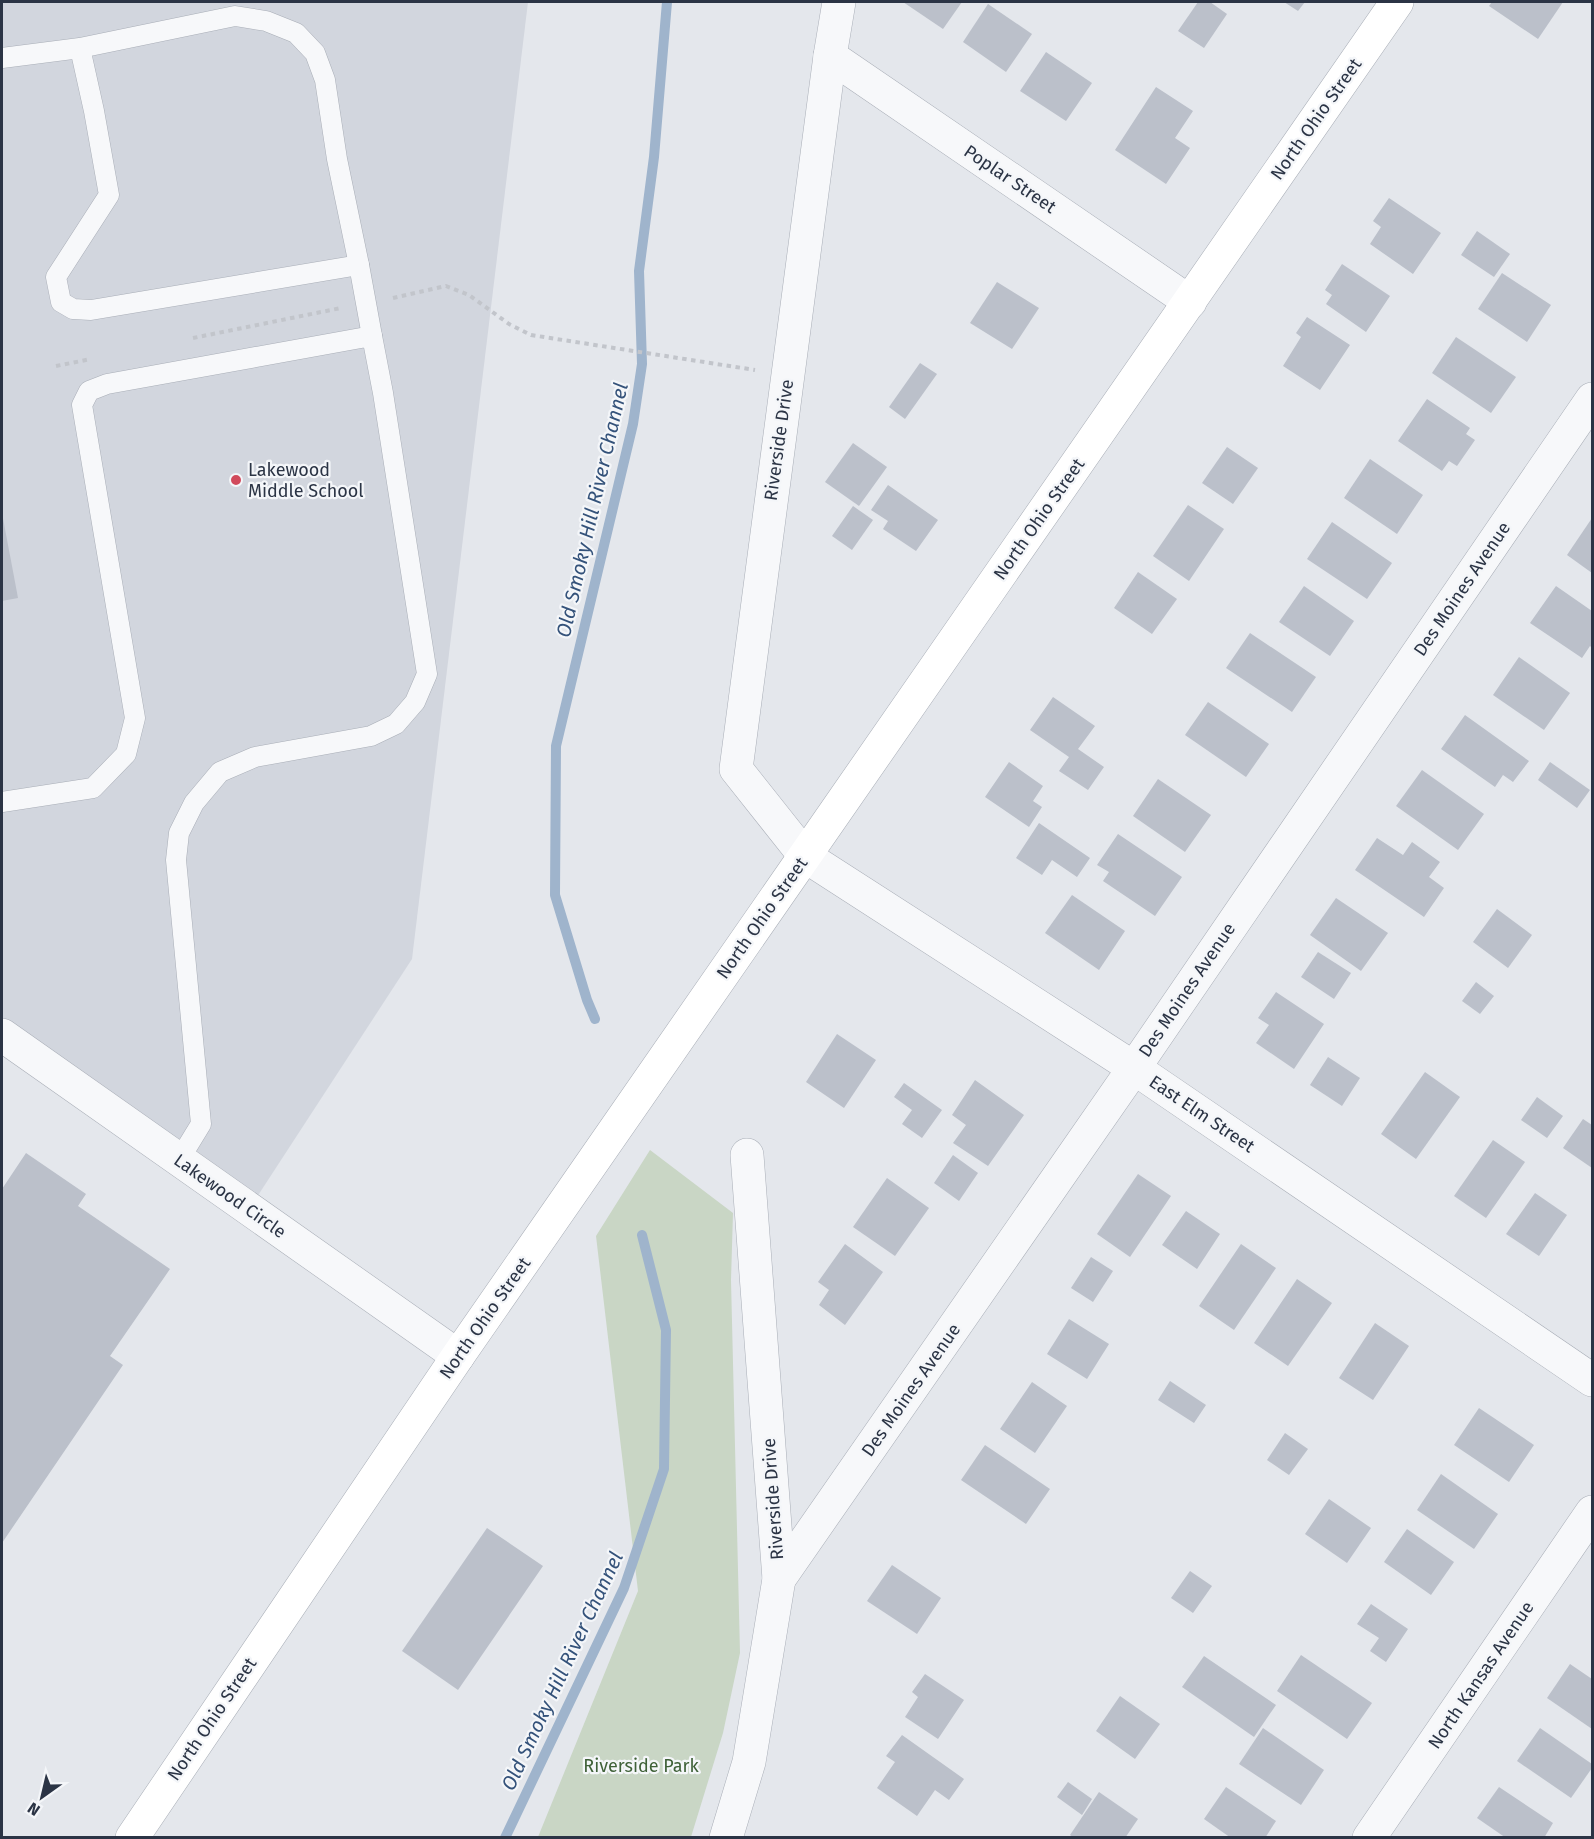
<svg xmlns="http://www.w3.org/2000/svg" width="1594" height="1839" viewBox="0 0 1594 1839" font-family="'Fira Sans',sans-serif">
<style>
.built{fill:#d2d6de}
.green{fill:#c9d6c5}
.lines{fill:none;stroke-linecap:round;stroke-linejoin:round}
.stream{stroke:#9fb4cc;stroke-width:10}
.building{fill:#bbc0ca}
.lane-casing{stroke:#a9aeb7;stroke-width:21}
.street-casing{stroke:#a9aeb7;stroke-width:34}
.secondary-casing{stroke:#a9aeb7;stroke-width:34}
.path{stroke:#c2c5cb;stroke-width:4;stroke-dasharray:4.5 4.5;stroke-linecap:butt}
.lane{stroke:#f7f8fa;stroke-width:20}
.street{stroke:#f7f8fa;stroke-width:33}
.secondary{stroke:#fff;stroke-width:33}
.poi-dot{fill:#d1495b;stroke:#f4f6f9;stroke-width:2}
.labels{text-anchor:middle;dominant-baseline:central;stroke-width:4.5;stroke-linejoin:round;paint-order:stroke}
.street-label{font-size:18px;fill:#2b3445;stroke:#f4f6f9}
.poi-label{font-size:18px;fill:#2b3445;stroke:#f4f6f9;text-anchor:start}
.park-label{font-size:18px;fill:#3f6138;stroke:#f4f6f9}
.water-label{font-size:20px;font-style:italic;fill:#34527a;stroke:#f4f6f9}
</style>
<rect width="100%" height="100%" fill="#e4e7ec"/>
<polygon class="built" points="2,2 528,2 412,959 255,1200 2,1018"/>
<polygon class="green" points="650,1150 733,1213 731,1280 740,1653 723,1733 691,1837 538,1837 638,1591 596,1236"/>
<g class="lines">
<g class="stream">
<polyline points="595,1019 587,1000 555,895 556,746 633,424 642,364 639,271 654,157 667,2"/>
<polyline points="505,1838 624,1588 664,1469 666,1330 642,1235"/>
</g>
</g>
<g class="building">
<polygon points="903,2 962,2 943,29"/>
<polygon points="1198,2 1210,2 1227,14 1204,48 1178,31"/>
<polygon points="1284,2 1305,2 1298,11"/>
<polygon points="1492,2 1563,2 1538,39 1489,6"/>
<polygon points="988,4 1032,34 1006,72 963,42"/>
<polygon points="1046,52 1092,83 1066,121 1020,91"/>
<polygon points="1156,87 1193,111 1175,138 1190,148 1166,184 1115,150"/>
<polygon points="1389,198 1441,233 1413,274 1370,244 1381,227 1373,221"/>
<polygon points="1477,231 1510,254 1494,277 1461,255"/>
<polygon points="1342,264 1390,296 1366,332 1326,304 1332,295 1325,290"/>
<polygon points="1502,273 1551,305 1527,342 1478,309"/>
<polygon points="997,282 1039,308 1012,349 970,323"/>
<polygon points="1307,317 1350,345 1320,390 1283,366 1301,337 1296,333"/>
<polygon points="1456,337 1516,377 1491,413 1432,373"/>
<polygon points="920,363 937,374 905,419 889,407"/>
<polygon points="1427,399 1470,428 1466,434 1475,440 1457,466 1449,461 1442,471 1398,441"/>
<polygon points="853,443 887,467 859,506 825,482"/>
<polygon points="1227,447 1258,468 1233,504 1202,483"/>
<polygon points="1370,459 1423,495 1397,534 1344,498"/>
<polygon points="888,485 938,520 916,551 883,529 888,521 871,510"/>
<polygon points="1188,505 1224,529 1189,581 1153,556"/>
<polygon points="853,506 873,520 852,550 832,536"/>
<polygon points="2,513 18,598 2,601"/>
<polygon points="1592,518 1592,573 1567,555"/>
<polygon points="1332,522 1392,563 1367,599 1307,559"/>
<polygon points="1138,572 1177,599 1152,634 1114,608"/>
<polygon points="1304,586 1354,621 1330,656 1279,622"/>
<polygon points="1556,586 1592,611 1592,648 1590,646 1582,658 1530,623"/>
<polygon points="1250,633 1316,677 1292,712 1226,668"/>
<polygon points="1519,657 1570,693 1544,730 1493,695"/>
<polygon points="1053,697 1095,726 1078,749 1104,767 1088,790 1059,771 1069,757 1030,730"/>
<polygon points="1208,702 1269,744 1246,777 1185,735"/>
<polygon points="1465,715 1529,761 1513,782 1503,775 1495,787 1441,749"/>
<polygon points="1009,762 1043,786 1033,801 1042,807 1029,827 985,797"/>
<polygon points="1550,762 1590,790 1577,808 1538,780"/>
<polygon points="1422,770 1484,814 1458,850 1396,806"/>
<polygon points="1158,779 1211,815 1185,852 1133,816"/>
<polygon points="1039,823 1090,858 1077,877 1052,860 1042,875 1016,858"/>
<polygon points="1118,834 1182,877 1155,916 1103,881 1109,872 1097,865"/>
<polygon points="1377,838 1403,855 1412,842 1440,862 1429,877 1444,888 1424,917 1355,870"/>
<polygon points="1072,895 1125,931 1099,970 1045,933"/>
<polygon points="1336,898 1388,933 1361,971 1310,935"/>
<polygon points="1497,909 1532,935 1508,968 1473,942"/>
<polygon points="1318,952 1351,973 1334,999 1301,977"/>
<polygon points="1476,982 1494,996 1480,1014 1462,1001"/>
<polygon points="1276,992 1324,1024 1294,1069 1256,1043 1269,1025 1258,1018"/>
<polygon points="837,1034 876,1060 844,1108 806,1082"/>
<polygon points="1328,1057 1360,1078 1342,1106 1310,1085"/>
<polygon points="1425,1072 1460,1097 1416,1159 1381,1134"/>
<polygon points="975,1080 1024,1115 988,1166 953,1143 966,1125 952,1115"/>
<polygon points="904,1083 942,1110 922,1138 902,1124 912,1110 894,1097"/>
<polygon points="1537,1097 1563,1116 1547,1138 1521,1120"/>
<polygon points="1583,1119 1592,1125 1592,1168 1563,1148"/>
<polygon points="1493,1140 1525,1162 1486,1218 1454,1196"/>
<polygon points="26,1153 86,1194 78,1206 170,1269 110,1356 123,1365 2,1543 2,1189"/>
<polygon points="953,1155 978,1173 959,1201 934,1183"/>
<polygon points="1138,1174 1171,1196 1130,1257 1097,1234"/>
<polygon points="887,1178 929,1208 895,1256 853,1227"/>
<polygon points="1535,1193 1567,1215 1539,1256 1506,1234"/>
<polygon points="1186,1211 1220,1234 1197,1269 1162,1245"/>
<polygon points="845,1244 883,1272 845,1325 819,1305 829,1290 818,1282"/>
<polygon points="1241,1244 1276,1268 1234,1330 1199,1306"/>
<polygon points="1091,1257 1113,1271 1093,1302 1071,1288"/>
<polygon points="1297,1279 1332,1303 1288,1366 1254,1343"/>
<polygon points="1069,1319 1109,1344 1087,1379 1047,1354"/>
<polygon points="1375,1323 1409,1346 1373,1400 1339,1378"/>
<polygon points="1170,1381 1206,1405 1194,1423 1158,1400"/>
<polygon points="1032,1382 1067,1406 1035,1453 1000,1429"/>
<polygon points="1479,1408 1534,1445 1509,1482 1454,1445"/>
<polygon points="1285,1433 1308,1449 1289,1475 1267,1460"/>
<polygon points="985,1445 1050,1489 1026,1524 961,1480"/>
<polygon points="1441,1474 1498,1514 1474,1549 1417,1510"/>
<polygon points="1329,1499 1371,1528 1347,1563 1305,1534"/>
<polygon points="487,1528 543,1566 458,1690 402,1651"/>
<polygon points="1407,1529 1454,1562 1431,1595 1384,1562"/>
<polygon points="892,1565 941,1598 917,1634 867,1601"/>
<polygon points="1190,1571 1212,1586 1193,1613 1171,1598"/>
<polygon points="1371,1604 1408,1629 1386,1662 1370,1651 1379,1638 1357,1624"/>
<polygon points="1301,1655 1372,1703 1347,1739 1277,1691"/>
<polygon points="1204,1656 1276,1705 1254,1737 1182,1687"/>
<polygon points="1570,1664 1592,1679 1592,1729 1547,1698"/>
<polygon points="925,1674 964,1700 938,1739 905,1717 918,1697 912,1692"/>
<polygon points="1120,1696 1160,1724 1135,1759 1096,1731"/>
<polygon points="1263,1728 1324,1770 1301,1805 1239,1764"/>
<polygon points="1540,1728 1592,1764 1592,1768 1571,1798 1517,1761"/>
<polygon points="902,1735 964,1779 949,1800 935,1790 917,1816 877,1788 895,1762 886,1756"/>
<polygon points="1068,1782 1092,1799 1082,1815 1057,1797"/>
<polygon points="1226,1787 1276,1821 1265,1838 1231,1838 1204,1819"/>
<polygon points="1499,1787 1553,1823 1544,1838 1506,1838 1477,1818"/>
<polygon points="1099,1792 1138,1819 1125,1838 1074,1838 1070,1835"/>
</g>
<g class="lines">
<g class="lane-casing">
<g id="lane">
<polyline points="2,58 80,48 235,16 266,21 296,33 315,53 325,80 337,159 359,265 91,310 73,309 61,302 56,277 109,195 94,111 80,48"/>
<polyline points="359,265 372,336"/>
<polyline points="2,802 93,788 126,754 135,718 82,405 89,391 107,384 372,336 383,393 427,674 415,702 396,724 371,736 255,757 220,772 194,803 179,833 176,860 201,1124 179,1160"/>
</g>
</g>
<g class="street-casing">
<g id="street">
<polyline points="839,2 830,56 736,769 805,856 1134,1068 1592,1380"/>
<polyline points="830,56 1190,302"/>
<polyline points="2,1035 458,1356"/>
<polyline points="779,1579 1134,1068 1592,399"/>
<polyline points="726,1838 749,1762 779,1579 747,1155"/>
<polyline points="1369,1838 1592,1512"/>
</g>
</g>
<g class="secondary-casing">
<polyline id="secondary" points="132,1838 458,1356 1397,2"/>
</g>
<g class="path">
<polyline points="393,298 446,286 469,295 509,324 531,335 755,370"/>
<polyline points="193,338 341,308"/>
<polyline points="56,366 91,359"/>
</g>
<use href="#lane" class="lane"/>
<use href="#street" class="street"/>
<use href="#secondary" class="secondary"/>
</g>
<circle class="poi-dot" cx="236" cy="480" r="6"/>
<g class="labels">
<g class="street-label">
<text transform="translate(1316 119) rotate(-55)">North Ohio Street</text>
<text transform="translate(1010 179) rotate(34)">Poplar Street</text>
<text transform="translate(779 440) rotate(-82)">Riverside Drive</text>
<text transform="translate(1039 519) rotate(-55)">North Ohio Street</text>
<text transform="translate(1462 589) rotate(-56)">Des Moines Avenue</text>
<text transform="translate(762 918) rotate(-55)">North Ohio Street</text>
<text transform="translate(1187 990) rotate(-56)">Des Moines Avenue</text>
<text transform="translate(1202 1114) rotate(34)">East Elm Street</text>
<text transform="translate(230 1196) rotate(35)">Lakewood Circle</text>
<text transform="translate(485 1318) rotate(-55)">North Ohio Street</text>
<text transform="translate(911 1390) rotate(-55)">Des Moines Avenue</text>
<text transform="translate(773 1499) rotate(-94)">Riverside Drive</text>
<text transform="translate(1481 1675) rotate(-56)">North Kansas Avenue</text>
<text transform="translate(212 1719) rotate(-56)">North Ohio Street</text>
</g>
<g class="poi-label">
<text x="248" y="470">Lakewood<tspan x="248" dy="21">Middle School</tspan></text>
</g>
<g class="park-label">
<text x="641" y="1766">Riverside Park</text>
</g>
<g class="water-label">
<text transform="translate(592 510) rotate(-77)">Old Smoky Hill River Channel</text>
<text transform="translate(562 1671) rotate(-65)">Old Smoky Hill River Channel</text>
</g>
</g>
<rect width="1594" height="1839" fill="none" stroke="#2b3445" stroke-width="6"/>
<g transform="translate(42 1797) rotate(214)" stroke="#f4f6f9" stroke-width="4.5" paint-order="stroke">
<path d="M0-4.5L10 22L0 15L-10 22Z" fill="#2b3445"/>
<text y="-9" font-size="16" font-weight="bold" text-anchor="middle" fill="#2b3445">N</text>
</g>
</svg>
